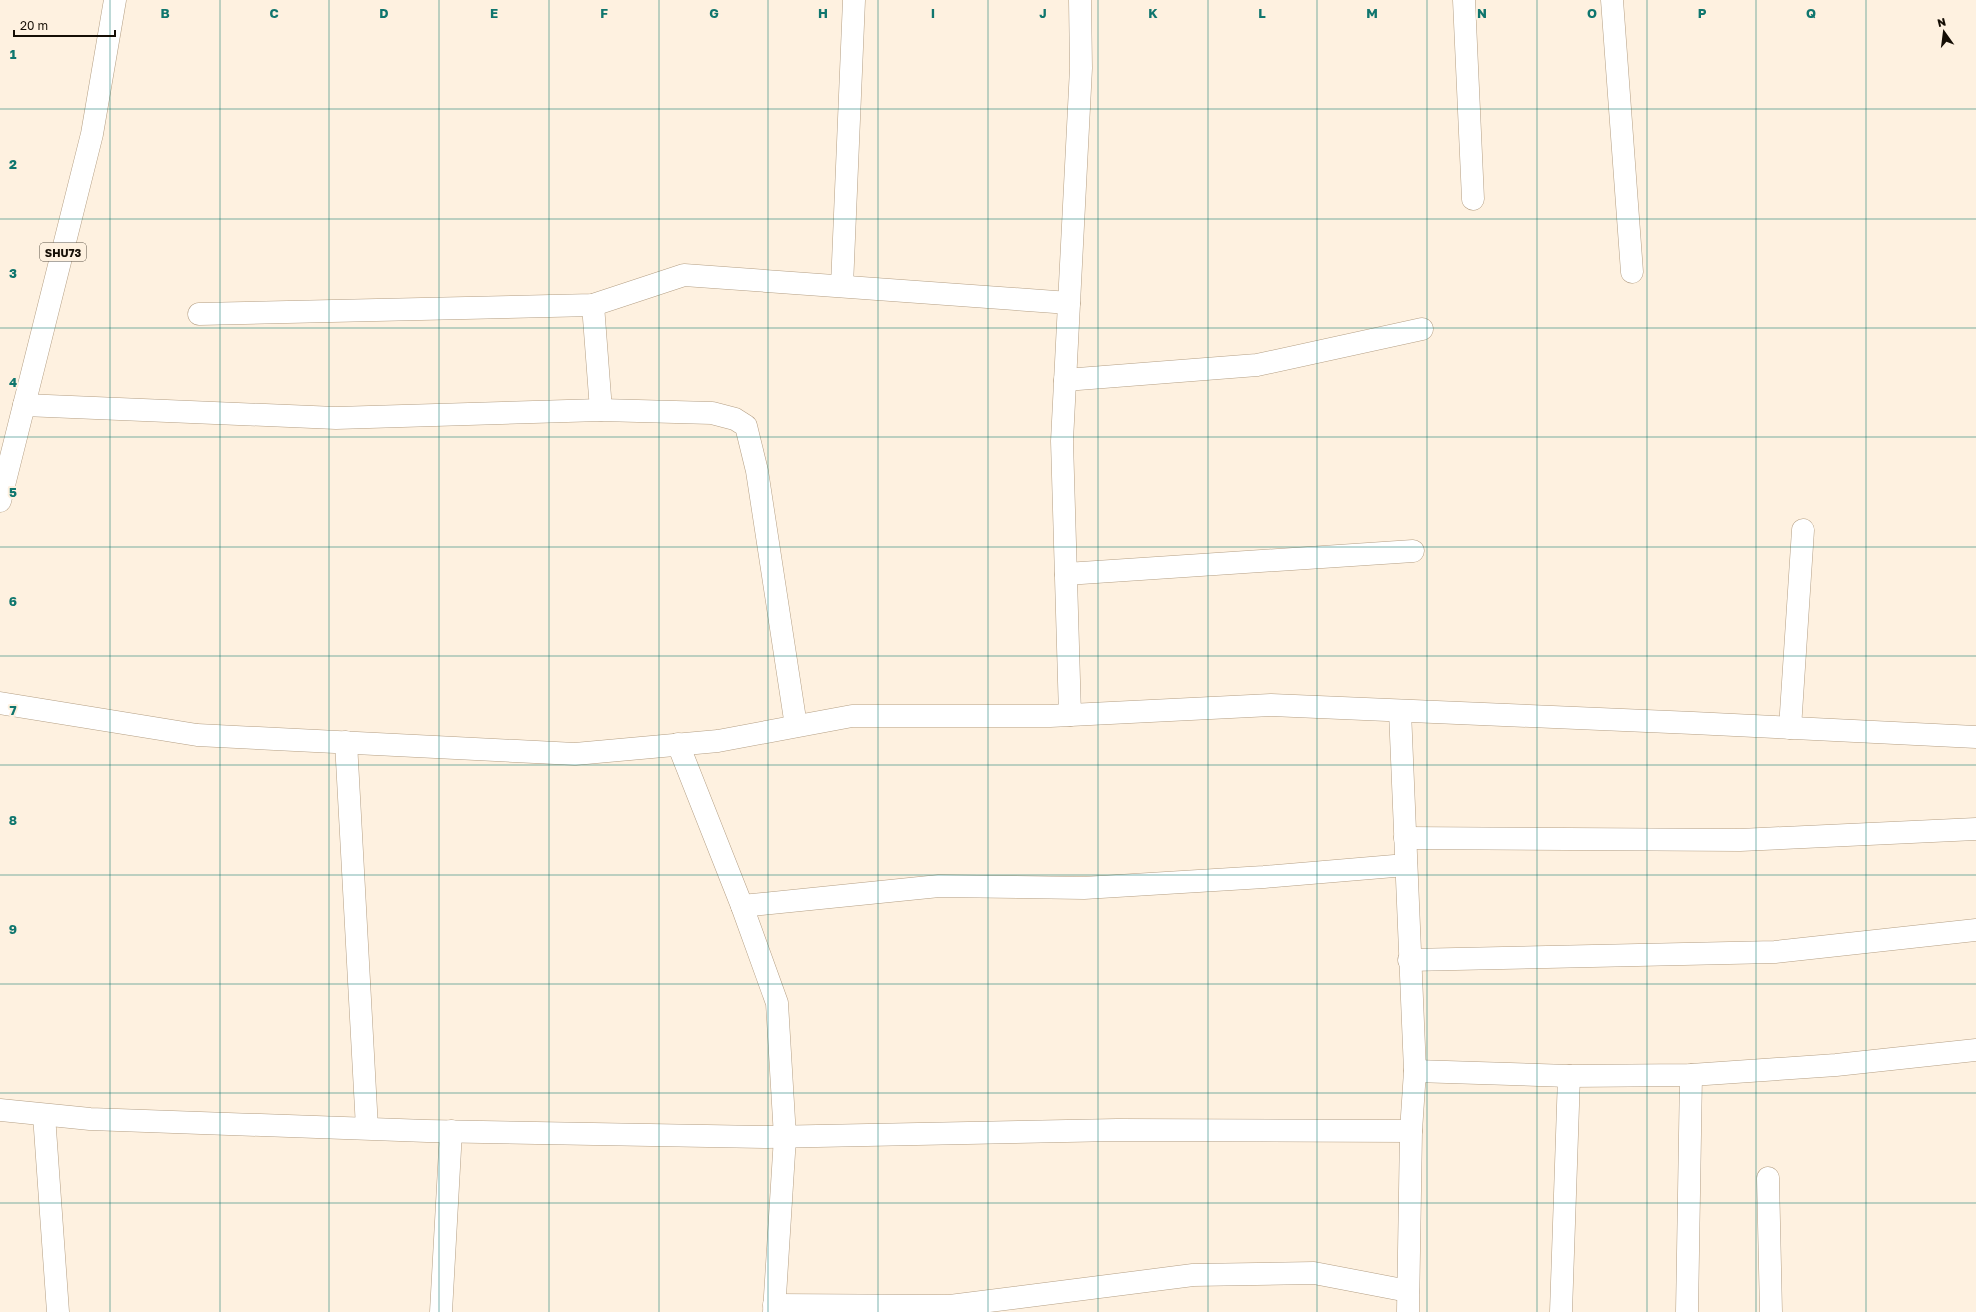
<svg xmlns="http://www.w3.org/2000/svg" width="1976" height="1312" viewBox="0 0 1976 1312" font-family="'Golos Text',sans-serif">
<style>
.lines{fill:none;stroke-linecap:round;stroke-linejoin:round}
.minor-casing{stroke:#b49f84;stroke-width:23}
.primary-casing{stroke:#b49f84;stroke-width:23}
.minor{stroke:#fff;stroke-width:22}
.primary{stroke:#fff;stroke-width:22}
.grid{fill:none;stroke:#0f766e;stroke-width:1;stroke-opacity:0.55}
.labels{text-anchor:middle;dominant-baseline:central;stroke-width:4;stroke-linejoin:round;paint-order:stroke}
.shield{fill:#fef1e0;stroke:#5b5247;stroke-width:1}
.shield-label{font-size:11px;font-weight:bold;fill:#150e05}
.grid-label{font-size:13px;text-anchor:middle;font-weight:bold;fill:#0f766e;stroke:#fef1e0;stroke-width:4;stroke-linejoin:round;paint-order:stroke}
</style>
<rect width="100%" height="100%" fill="#fef1e0"/>
<g class="lines">
<g class="minor-casing">
<g id="minor">
<polyline points="1464,0 1473,199"/>
<polyline points="1612,0 1632,272"/>
<polyline points="842,286 854,0"/>
<polyline points="593,305 601,410"/>
<polyline points="199,314 593,305 684,275 1069,303"/>
<polyline points="1065,380 1257,365 1422,329"/>
<polyline points="24,405 336,418 601,410 712,413 735,419 746,426 757,471 796,726"/>
<polyline points="1066,574 1413,551"/>
<polyline points="0,703 197,735 575,754 718,741 852,716 1050,716 1271,705 1693,723 1976,737"/>
<polyline points="1400,711 1415,1071 1411,1131 1408,1312"/>
<polyline points="1070,715 1062,441 1081,68 1080,0"/>
<polyline points="1790,728 1803,530"/>
<polyline points="346,742 367,1128"/>
<polyline points="678,744 742,906 777,1003 785,1137 774,1312"/>
<polyline points="1405,838 1740,840 1976,829"/>
<polyline points="742,906 939,886 1084,888 1264,877 1406,865"/>
<polyline points="1409,960 1775,952 1976,930"/>
<polyline points="1415,1071 1569,1076 1691,1075 1836,1065 1976,1050"/>
<polyline points="0,1110 90,1119 427,1131 767,1137 1117,1130 1411,1131"/>
<polyline points="44,1115 58,1312"/>
<polyline points="1768,1178 1771,1312"/>
<polyline points="774,1305 950,1306 1193,1275 1314,1273 1408,1291"/>
<polyline points="441,1312 451,1131"/>
<polyline points="1561,1312 1569,1076"/>
<polyline points="1687,1312 1691,1075"/>
</g>
</g>
<g class="primary-casing">
<polyline id="primary" points="0,501 92,134 115,0"/>
</g>
<use href="#minor" class="minor"/>
<use href="#primary" class="primary"/>
</g>
<path class="grid" d="M110 0V1312M220 0V1312M329 0V1312M439 0V1312M549 0V1312M659 0V1312M768 0V1312M878 0V1312M988 0V1312M1098 0V1312M1208 0V1312M1317 0V1312M1427 0V1312M1537 0V1312M1647 0V1312M1756 0V1312M1866 0V1312M0 109H1976M0 219H1976M0 328H1976M0 437H1976M0 547H1976M0 656H1976M0 765H1976M0 875H1976M0 984H1976M0 1093H1976M0 1203H1976"/>
<g class="labels">
<rect class="shield" x="40" y="243" width="46" height="18" rx="3"/>
<g class="shield-label">
<text x="63" y="252">SHU73</text>
</g>
</g>
<g class="grid-label">
<text x="165" y="18">B</text>
<text x="274" y="18">C</text>
<text x="384" y="18">D</text>
<text x="494" y="18">E</text>
<text x="604" y="18">F</text>
<text x="714" y="18">G</text>
<text x="823" y="18">H</text>
<text x="933" y="18">I</text>
<text x="1043" y="18">J</text>
<text x="1153" y="18">K</text>
<text x="1262" y="18">L</text>
<text x="1372" y="18">M</text>
<text x="1482" y="18">N</text>
<text x="1592" y="18">O</text>
<text x="1702" y="18">P</text>
<text x="1811" y="18">Q</text>
<text x="13" y="59">1</text>
<text x="13" y="169">2</text>
<text x="13" y="278">3</text>
<text x="13" y="387">4</text>
<text x="13" y="497">5</text>
<text x="13" y="606">6</text>
<text x="13" y="715">7</text>
<text x="13" y="825">8</text>
<text x="13" y="934">9</text>
</g>
<g transform="translate(1944 32) rotate(346)" stroke="#fef1e0" stroke-width="3" paint-order="stroke">
<path d="M0-3L7 15L0 10L-7 15Z" fill="#150e05"/>
<text y="-6" font-size="11" font-weight="bold" text-anchor="middle" fill="#150e05">N</text>
</g>
<path d="M14 30v6h101v-6" fill="none" stroke="#150e05" stroke-width="2"/>
<text x="20" y="30" font-size="12" fill="#150e05" stroke="#fef1e0" stroke-width="3" paint-order="stroke">20 m</text>
</svg>
